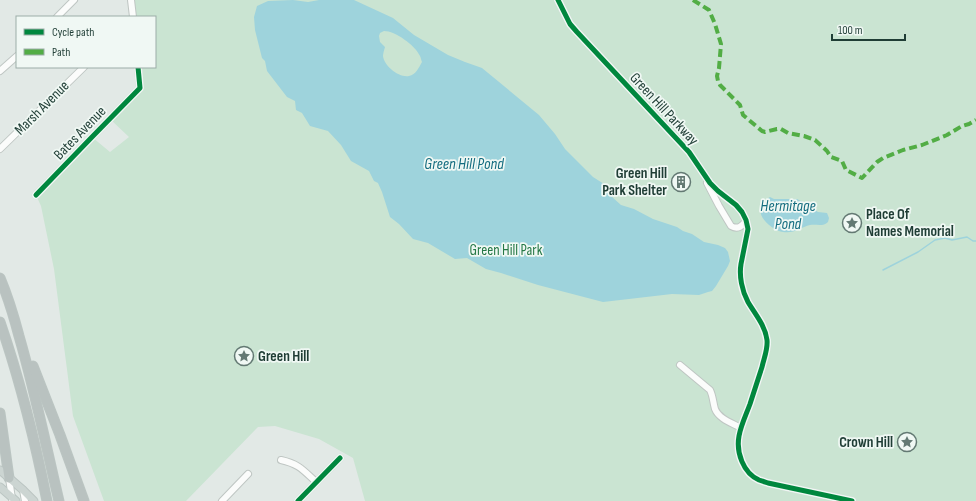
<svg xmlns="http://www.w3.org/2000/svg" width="976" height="501" viewBox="0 0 976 501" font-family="'Sofia Sans Condensed',sans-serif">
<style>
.green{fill:#cae4d2}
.water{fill:#9ed3dc;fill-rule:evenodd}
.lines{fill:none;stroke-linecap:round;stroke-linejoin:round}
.stream{stroke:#9ed3dc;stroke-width:1.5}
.minor-casing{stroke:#bfc6c3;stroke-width:8}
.major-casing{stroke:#bbc5c2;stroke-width:9}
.highway-casing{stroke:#bbc5c2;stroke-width:11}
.minor{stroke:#fbfcfb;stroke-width:6}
.major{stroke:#ccd5d2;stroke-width:7}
.highway{stroke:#b9c2c0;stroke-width:9}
.quiet{stroke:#52ad45;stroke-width:4;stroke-dasharray:8 4;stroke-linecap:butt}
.cycleway-casing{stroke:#f0f8f4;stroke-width:8}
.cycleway{stroke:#00873e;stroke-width:5}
.labels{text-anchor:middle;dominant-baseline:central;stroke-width:3.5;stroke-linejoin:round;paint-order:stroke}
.street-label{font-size:15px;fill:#1f3d35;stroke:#f0f8f4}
.poi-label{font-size:15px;font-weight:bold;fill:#1f3d35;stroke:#f0f8f4;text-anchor:end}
.park-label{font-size:15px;fill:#257846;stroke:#f0f8f4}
.water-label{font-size:16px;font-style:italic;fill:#136c7f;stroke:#f0f8f4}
</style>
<rect width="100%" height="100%" fill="#e2e9e6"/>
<polygon class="green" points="131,0 976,0 976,501 365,501 353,458 319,439 275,426 258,427 186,501 104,501 73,416 54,269 41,206 36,195 92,137 110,152 129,137 110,119 140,88 138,67 155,67 155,17 133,17"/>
<g class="water">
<path d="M293 0 308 2 319 0H354L393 18 414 35 448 55 465 62 482 68 539 115 555 134 565 149 593 177 604 184 611 196 621 205 634 209 653 219 677 227 683 231 692 234 704 242 718 245 725 248 728 252 730 261 728 266 716 286 712 291 708 292 699 295 672 294 603 302 538 285 501 273 486 269 467 258 455 259 428 243 413 239 399 224 390 217 382 192 378 183 374 181 369 171 351 161 341 145 328 131 310 126 302 113 296 110 295 101 287 97 267 71 265 61 262 58 255 30 254 17 257 6 268 1ZM384 31C395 31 415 45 420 56 421 58 421 60 422 62 419 67 416 75 409 76 399 78 384 66 383 56 383 54 384 50 385 47L380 42 379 36 380 33Z"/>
<path d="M770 197 774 199H797L803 202 818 212 827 213 829 218 828 222C823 227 817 224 810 225 801 227 794 234 783 232 774 231 755 217 762 206 762 205 763 205 764 204 766 200 766 199 770 197Z"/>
</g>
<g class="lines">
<polyline class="stream" points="883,270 918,252 935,240 945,238 952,240 967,237 973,241 976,241"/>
<g class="minor-casing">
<g id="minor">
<polyline points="131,0 133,17"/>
<path d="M558 0 570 24 577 32 689 152 710 183 718 191 736 205 742 212 746 220 748 229 741 264C739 276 742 291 748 302 755 314 765 325 767 340 768 349 764 358 762 367 758 379 754 392 750 404 746 415 741 425 739 436 736 452 743 473 759 480 762 481 765 482 768 483L852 501"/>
<polyline points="57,17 74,0"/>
<polyline points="0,71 17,56"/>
<polyline points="0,149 84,67"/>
<path d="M707 183 719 206 731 226C738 230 743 226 746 220"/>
<polyline points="36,195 92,137 140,88 138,67"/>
<path d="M680 365 710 390C713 396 713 402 715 409 719 419 732 423 741 428"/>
<path d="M281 460C299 464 303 470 316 482"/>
<polyline points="9,478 12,499"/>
<polyline points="23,490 25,501"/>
<polyline points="222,501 248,474"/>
<polyline points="298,501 340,458"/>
</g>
</g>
<g class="major-casing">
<g id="major">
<polyline points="0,470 23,490 34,501"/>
<polyline points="0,487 16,501"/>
</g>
</g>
<g class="highway-casing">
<g id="highway">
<path d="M0 278C8 297 14 317 19 336 35 391 46 446 59 501"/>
<path d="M0 322C20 380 35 441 47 501"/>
<polyline points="33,366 60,435 84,501"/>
<polyline points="0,413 9,478"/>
</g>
</g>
<use href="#minor" class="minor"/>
<use href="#major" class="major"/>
<use href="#highway" class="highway"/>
<polyline class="quiet" points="693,0 709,10 715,24 721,44 719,68 717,76 718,81 720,85 740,105 743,115 762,131 765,132 777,129 781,129 788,133 804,136 815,140 827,151 831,157 842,161 846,170 862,178 877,162 883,158 903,150 922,145 947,135 962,126 969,124 976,120"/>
<g class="cycleway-casing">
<g id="cycleway">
<path d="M558 0 570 24 577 32 689 152 710 183 718 191 736 205 742 212 746 220 748 229 741 264C739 276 742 291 748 302 755 314 765 325 767 340 768 349 764 358 762 367 758 379 754 392 750 404 746 415 741 425 739 436 736 452 743 473 759 480 762 481 765 482 768 483L852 501"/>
<polyline points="36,195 92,137 140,88 138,67"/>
<polyline points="298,501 340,458"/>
</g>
</g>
<use href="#cycleway" class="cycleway"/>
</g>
<defs>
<g id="building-ring" transform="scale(1)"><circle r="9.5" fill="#f0f8f4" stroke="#637973" stroke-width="1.5"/><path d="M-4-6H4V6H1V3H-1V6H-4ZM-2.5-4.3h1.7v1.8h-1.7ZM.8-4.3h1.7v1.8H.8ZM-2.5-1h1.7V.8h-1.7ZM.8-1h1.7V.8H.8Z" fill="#637973"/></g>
<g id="sight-ring" transform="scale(1)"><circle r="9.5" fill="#f0f8f4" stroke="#637973" stroke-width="1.5"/><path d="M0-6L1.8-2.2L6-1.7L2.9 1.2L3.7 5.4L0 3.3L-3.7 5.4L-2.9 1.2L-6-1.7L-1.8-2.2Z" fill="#637973"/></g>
</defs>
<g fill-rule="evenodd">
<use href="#building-ring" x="681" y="182"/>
<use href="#sight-ring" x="852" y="223"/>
<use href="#sight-ring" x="244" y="356"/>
<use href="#sight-ring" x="907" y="442"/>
</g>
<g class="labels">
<g class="street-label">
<text transform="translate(42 108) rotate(-45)">Marsh Avenue</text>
<text transform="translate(664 109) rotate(47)">Green Hill Parkway</text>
<text transform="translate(80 133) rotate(-46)">Bates Avenue</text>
</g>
<g class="poi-label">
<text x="667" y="173">Green Hill<tspan x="667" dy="17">Park Shelter</tspan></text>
<text x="866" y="214" text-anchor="start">Place Of<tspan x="866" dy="17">Names Memorial</tspan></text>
<text x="258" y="356" text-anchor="start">Green Hill</text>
<text x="893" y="442">Crown Hill</text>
</g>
<g class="park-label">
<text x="506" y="250">Green Hill Park</text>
</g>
<g class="water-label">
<text x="464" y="164">Green Hill Pond</text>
<text x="788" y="206">Hermitage<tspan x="788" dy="18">Pond</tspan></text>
</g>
</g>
<rect x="16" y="16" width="140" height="52" fill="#f0f8f4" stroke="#9cada8"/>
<rect x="24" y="29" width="20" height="6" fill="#00873e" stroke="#9cada8"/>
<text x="52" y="36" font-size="12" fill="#1f3d35">Cycle path</text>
<rect x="24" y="49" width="20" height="6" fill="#52ad45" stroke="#9cada8"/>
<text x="52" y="56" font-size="12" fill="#1f3d35">Path</text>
<path d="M832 34v6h73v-6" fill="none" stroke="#1f3d35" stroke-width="2"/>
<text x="838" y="34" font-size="12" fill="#1f3d35" stroke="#f0f8f4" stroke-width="3" paint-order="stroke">100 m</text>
</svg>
